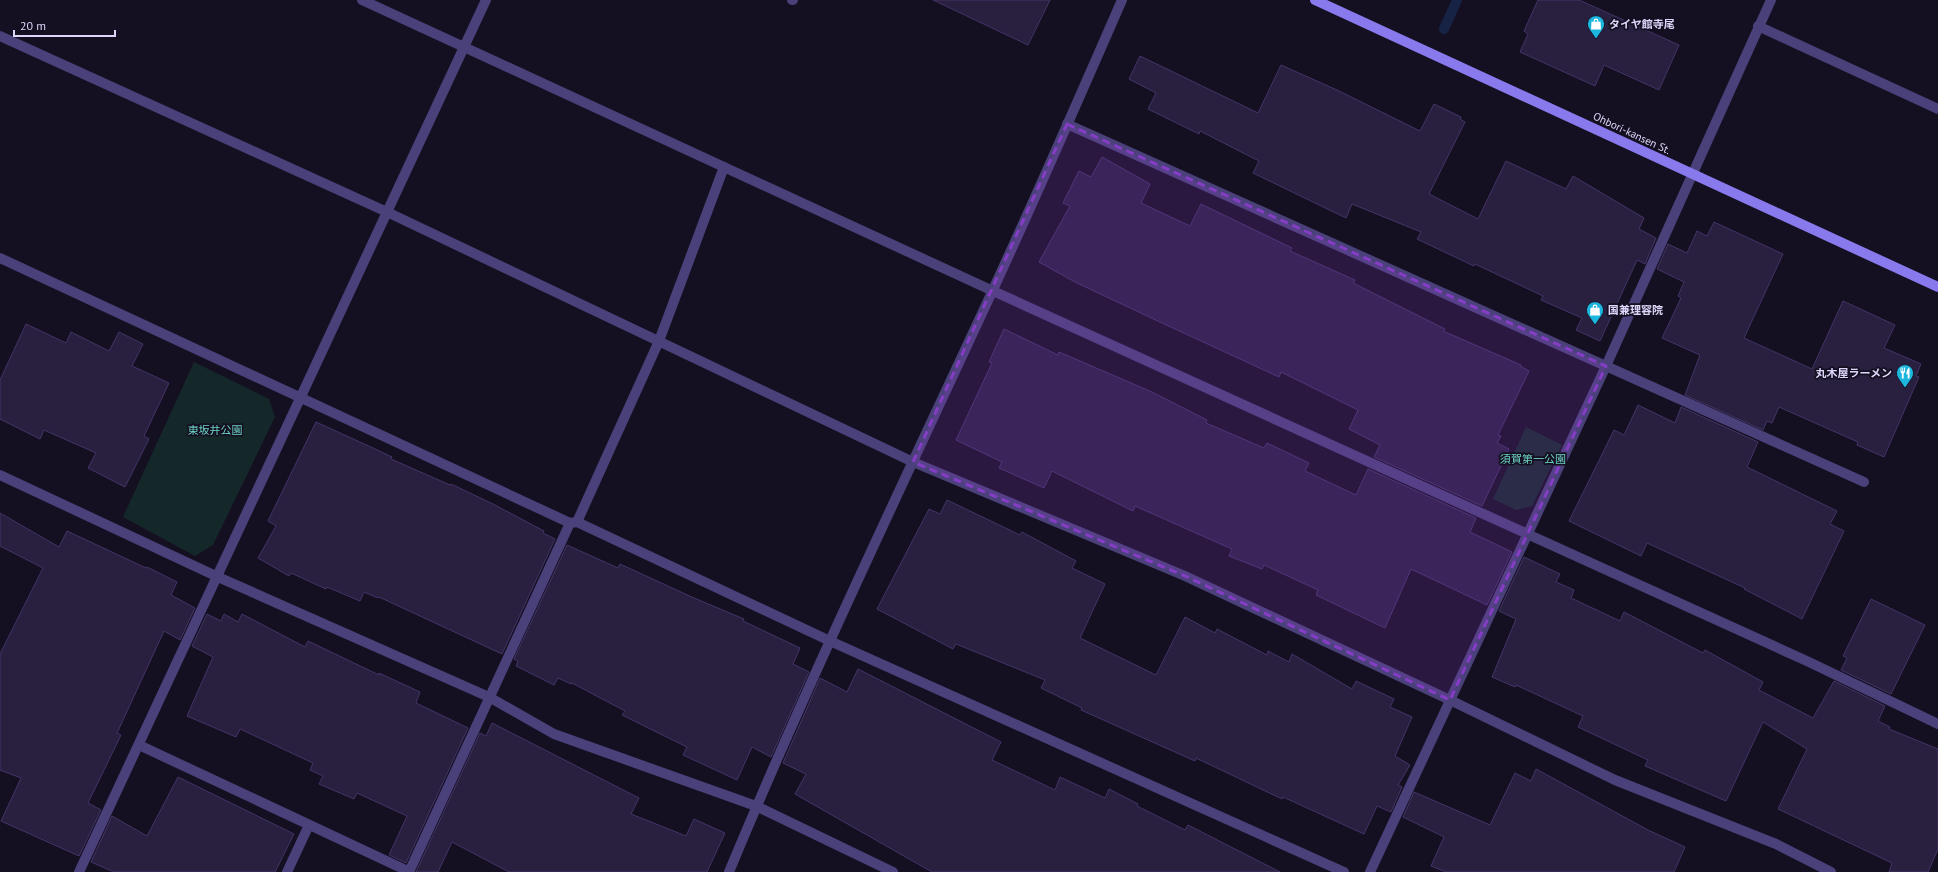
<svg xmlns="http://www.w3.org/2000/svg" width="1938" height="872" viewBox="0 0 1938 872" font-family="'PT Sans','Noto Sans JP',sans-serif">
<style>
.green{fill:#14282a}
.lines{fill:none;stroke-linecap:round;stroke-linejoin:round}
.stream{stroke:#162345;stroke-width:10}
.building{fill:#291f3f;stroke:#443468}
.street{stroke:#4a417a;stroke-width:10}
.secondary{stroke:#8879ed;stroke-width:10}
.marked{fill:#853dc5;fill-opacity:0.2;stroke:#853dc5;stroke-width:3;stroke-dasharray:8 5;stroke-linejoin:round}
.labels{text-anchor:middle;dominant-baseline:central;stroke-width:3.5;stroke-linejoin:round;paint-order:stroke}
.poi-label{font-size:11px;font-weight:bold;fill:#ded6fa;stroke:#151021;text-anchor:start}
.street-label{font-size:11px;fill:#ded6fa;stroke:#151021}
.park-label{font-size:11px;fill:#6bd0c2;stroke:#151021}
</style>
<rect width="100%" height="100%" fill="#151021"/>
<g class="green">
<polygon points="194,362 269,399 275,417 213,545 195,556 123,517"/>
<polygon points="1526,427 1562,445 1532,506 1516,510 1493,499"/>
</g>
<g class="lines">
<polyline class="stream" points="1444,29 1457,0"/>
</g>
<g class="building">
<polygon points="933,0 1050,0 1028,45"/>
<polygon points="1538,0 1579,0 1679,45 1659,90 1604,65 1595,86 1520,52 1528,34 1524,31"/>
<polygon points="1140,56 1258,113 1281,65 1337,90 1420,131 1434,104 1461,117 1460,119 1465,122 1429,194 1478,219 1506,161 1566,189 1573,176 1644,218 1639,229 1656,238 1645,264 1637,260 1600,341 1576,330 1582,318 1541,300 1543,296 1475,264 1474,266 1417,239 1421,232 1352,204 1346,218 1253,173 1259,161 1200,131 1199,134 1148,109 1156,93 1129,79"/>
<polygon points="1102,157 1150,184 1141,203 1190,226 1201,204 1292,248 1290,251 1355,280 1353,283 1445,329 1443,331 1521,365 1520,366 1529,371 1498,435 1501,436 1497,443 1509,449 1482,506 1374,457 1380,445 1349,429 1358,410 1281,372 1279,377 1162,323 1075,282 1039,262 1070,206 1063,203 1079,171 1091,177"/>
<polygon points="1714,222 1783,254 1744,338 1812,369 1843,301 1895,325 1884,348 1921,364 1916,376 1919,377 1884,457 1857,445 1858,442 1779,407 1772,423 1767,421 1763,430 1685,395 1700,355 1662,338 1681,298 1678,296 1684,282 1657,269 1668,244 1687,253 1697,231 1707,236"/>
<polygon points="26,324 66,343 71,332 109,351 119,332 143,344 132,366 169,383 144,436 149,439 125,487 88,468 96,453 44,430 40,439 0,419 0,380"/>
<polygon points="1004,329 1058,355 1059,352 1152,392 1207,420 1206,423 1264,448 1267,443 1309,463 1305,471 1356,495 1368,469 1476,518 1470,532 1512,552 1487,605 1411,569 1385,628 1316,595 1318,590 1264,565 1262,569 1229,556 1232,549 1135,506 1133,511 1052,471 1044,488 999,468 1002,462 956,440 992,363 989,362"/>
<polygon points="1638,405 1675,423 1681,407 1758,442 1747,467 1837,511 1830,524 1844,531 1802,619 1744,589 1745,588 1647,543 1641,556 1569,521 1614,430 1624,435"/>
<polygon points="316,422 373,448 392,457 391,459 450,485 451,484 493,504 544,531 543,533 555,539 502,654 379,597 378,598 364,592 360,601 327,587 326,589 291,573 289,576 258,558 276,526 268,521"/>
<polygon points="947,500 1020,535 1022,532 1076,561 1072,568 1105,584 1080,638 1156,675 1185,617 1215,633 1217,629 1267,655 1268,651 1289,662 1292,654 1352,689 1356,681 1394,699 1390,707 1412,717 1395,756 1410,765 1398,785 1402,787 1391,812 1377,806 1364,834 1283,797 1282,799 1196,758 1195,761 1081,710 1082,708 1041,688 1045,680 956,644 953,649 877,609 929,509 940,514"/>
<polygon points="0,513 59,547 67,531 146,568 147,567 177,582 171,595 195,608 180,640 164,631 117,733 121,735 88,803 101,810 79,856 1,821 21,778 0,770 0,654 43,568 0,546"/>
<polygon points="567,545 618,568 620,564 694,598 744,619 743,621 800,648 793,664 809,672 771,757 752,747 737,780 683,755 687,747 622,715 625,711 572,683 571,684 558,678 554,685 516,666 518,661 514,659"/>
<polygon points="1524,557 1560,574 1556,582 1574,590 1571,598 1620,621 1624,612 1703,653 1705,650 1763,682 1759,690 1813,718 1834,681 1885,706 1878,721 1890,727 1889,729 1938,749 1938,849 1928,872 1889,872 1892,863 1778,809 1807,749 1763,722 1726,801 1645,766 1648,760 1578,727 1583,716 1516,685 1515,687 1492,677 1516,619 1499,611"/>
<polygon points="1871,599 1925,625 1891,694 1841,670 1847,658 1843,656"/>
<polygon points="207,614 221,621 224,614 238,622 242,614 305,647 308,641 379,675 379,673 420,692 416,703 468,728 406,863 389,855 407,816 357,793 354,799 319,784 323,776 310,770 313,763 240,729 236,737 187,716 213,657 192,646"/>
<polygon points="858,669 1001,742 992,760 1055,790 1060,777 1105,798 1109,789 1138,804 1137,806 1185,830 1188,825 1280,872 932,872 795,794 806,774 783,763 820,678 847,692"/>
<polygon points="492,723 639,798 631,814 686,836 694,819 725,833 707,872 509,872 452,842 438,872 416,872 480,733 486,736"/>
<polygon points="1536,769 1648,830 1685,847 1674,872 1446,872 1431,866 1444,837 1403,817 1414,792 1490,825 1515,773 1531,781"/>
<polygon points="178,777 294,834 275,872 114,872 91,862 112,816 147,836"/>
</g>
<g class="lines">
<g class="street">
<polyline points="362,0 993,291 1809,662 1938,724"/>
<polyline points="792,0 793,0"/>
<polyline points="1758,26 1938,109"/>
<polyline points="0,36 387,212 913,462 1185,576 1450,700 1615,780 1776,844 1831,872"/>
<polyline points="1067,124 1864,482"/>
<polyline points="0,258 570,523 577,522 830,641 1344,872"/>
<polyline points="0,475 218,577 489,697 554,734 756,806 893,872"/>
<polyline points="577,522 659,341 724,167"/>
<polyline points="139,745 410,872"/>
<polyline points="79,872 486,0"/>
<polyline points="287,872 309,825"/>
<polyline points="409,872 570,523"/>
<path d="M729 872C810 677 902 486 991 294 1036 197 1079 98 1122 0"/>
<polyline points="1370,872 1606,366 1771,0"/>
</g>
<polyline class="secondary" points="1315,0 1938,287"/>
</g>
<path class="marked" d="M1067 124 1606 366 1450 700 1185 576 913 462Z"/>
<defs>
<g id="shop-pin" transform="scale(0.9)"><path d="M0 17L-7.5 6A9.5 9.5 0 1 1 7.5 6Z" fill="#1db6de" stroke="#151021"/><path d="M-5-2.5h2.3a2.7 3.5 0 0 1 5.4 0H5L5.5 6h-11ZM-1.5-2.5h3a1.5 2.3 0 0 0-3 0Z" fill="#fff"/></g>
<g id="restaurant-pin" transform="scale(0.9)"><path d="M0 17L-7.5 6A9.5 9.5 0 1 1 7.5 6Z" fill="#1db6de" stroke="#151021"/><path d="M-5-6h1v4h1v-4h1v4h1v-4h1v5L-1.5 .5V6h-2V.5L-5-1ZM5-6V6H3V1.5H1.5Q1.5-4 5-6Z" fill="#fff"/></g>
</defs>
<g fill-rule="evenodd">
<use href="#shop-pin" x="1596" y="24"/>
<use href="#shop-pin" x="1595" y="310"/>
<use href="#restaurant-pin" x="1905" y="373"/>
</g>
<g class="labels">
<g class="poi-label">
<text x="1609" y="24">タイヤ館寺尾</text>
<text x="1608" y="310">国兼理容院</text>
<text x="1892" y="373" text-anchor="end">丸木屋ラーメン</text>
</g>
<g class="street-label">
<text transform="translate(1632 133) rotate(25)">Ohbori-kansen St.</text>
</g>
<g class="park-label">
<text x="215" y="430">東坂井公園</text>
<text x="1533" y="459">須賀第一公園</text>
</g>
</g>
<path d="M14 30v6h101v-6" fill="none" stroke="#ded6fa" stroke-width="2"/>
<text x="20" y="30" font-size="12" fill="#ded6fa" stroke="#151021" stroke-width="3" paint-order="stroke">20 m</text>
</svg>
